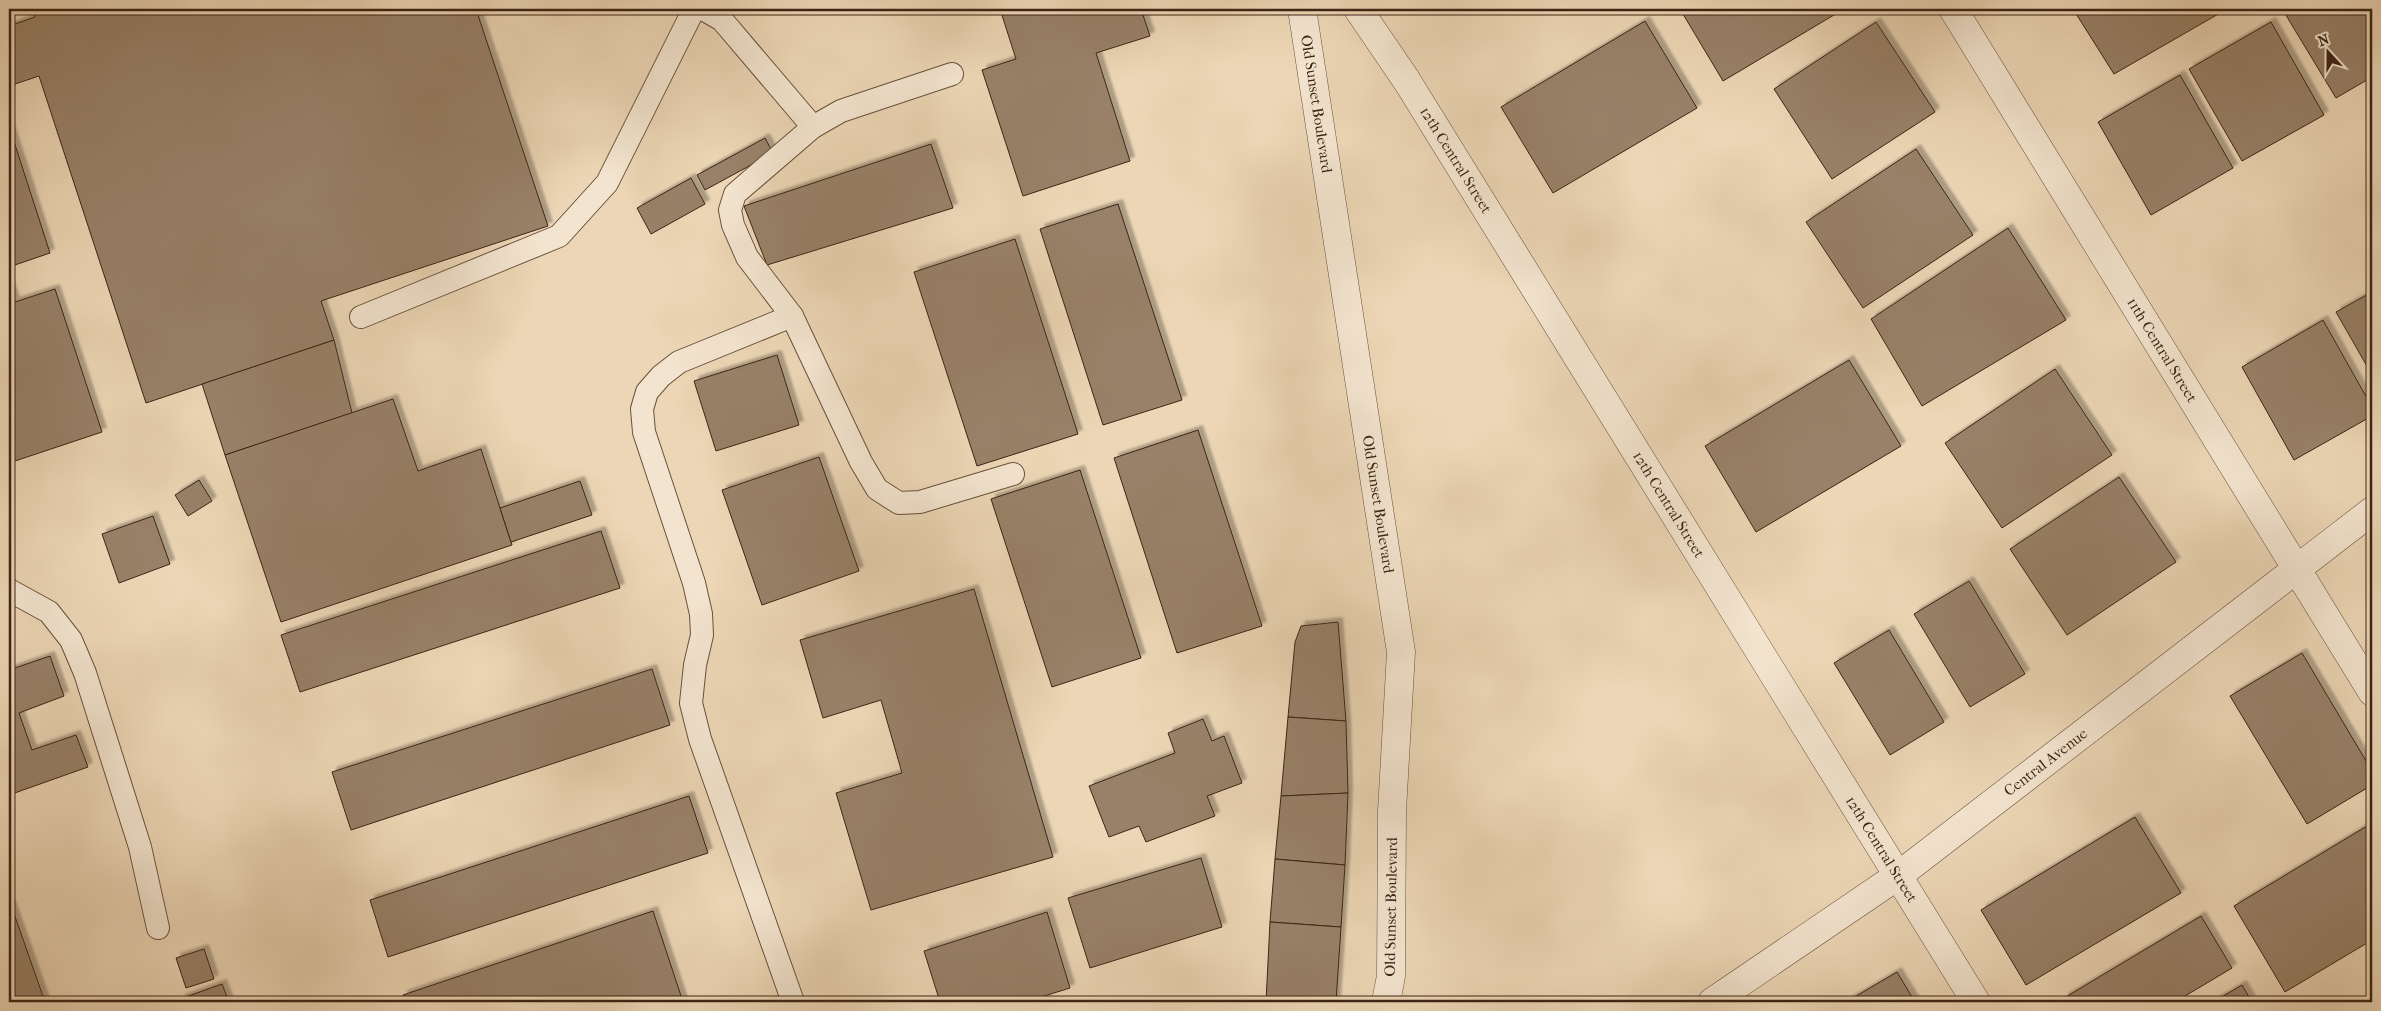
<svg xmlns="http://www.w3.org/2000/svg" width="2381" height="1011" viewBox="0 0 2381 1011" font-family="'IM FELL French Canon',serif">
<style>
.building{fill:#988168;stroke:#3c2415;filter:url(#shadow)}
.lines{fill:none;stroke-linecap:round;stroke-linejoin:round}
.service-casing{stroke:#68503d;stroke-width:24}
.minor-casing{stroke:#68503d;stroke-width:29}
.tertiary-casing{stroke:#68503d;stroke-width:29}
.service{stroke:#f3e4cf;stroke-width:22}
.minor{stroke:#f3e4cf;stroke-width:28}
.tertiary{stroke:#f3e4cf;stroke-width:28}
.labels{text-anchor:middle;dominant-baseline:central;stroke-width:4.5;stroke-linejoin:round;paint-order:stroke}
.street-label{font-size:15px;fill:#3c2415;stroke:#f3e4cf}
</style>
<defs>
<filter id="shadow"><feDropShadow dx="4.5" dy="-4.5" stdDeviation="1" flood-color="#0004"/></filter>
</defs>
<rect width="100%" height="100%" fill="#ecd6b5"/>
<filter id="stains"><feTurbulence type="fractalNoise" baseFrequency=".004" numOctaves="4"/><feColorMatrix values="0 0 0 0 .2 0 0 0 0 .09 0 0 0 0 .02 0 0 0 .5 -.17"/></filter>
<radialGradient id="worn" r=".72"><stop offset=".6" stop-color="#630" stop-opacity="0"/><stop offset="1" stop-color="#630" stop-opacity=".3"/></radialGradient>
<g class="building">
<polygon points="32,9 476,9 548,226 321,301 334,340 146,403 39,76 9,86 9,26 35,17"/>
<polygon points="1000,9 1111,9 1113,14 1129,9 1141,9 1150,36 1096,53 1130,161 1023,196 982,70 1016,59"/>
<polygon points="1680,9 1844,9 1723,81"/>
<polygon points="2073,9 2227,9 2114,74"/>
<polygon points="2290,9 2372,9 2372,77 2336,98 2284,12"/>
<polygon points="1645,21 1697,108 1553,193 1501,107"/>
<polygon points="1876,22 1935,112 1832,179 1774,89"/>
<polygon points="2271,22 2324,115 2242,161 2189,69"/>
<polygon points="2180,75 2233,168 2151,215 2098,122"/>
<polygon points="9,126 50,253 9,267"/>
<polygon points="765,138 773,153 705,190 697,175"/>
<polygon points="931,144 953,208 767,265 744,206"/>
<polygon points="1916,149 1973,235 1863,308 1806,222"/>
<polygon points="691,178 705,204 651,234 637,208"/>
<polygon points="1118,204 1182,400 1103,425 1040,229"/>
<polygon points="2008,228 2066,320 1922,406 1871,319"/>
<polygon points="1015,239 1078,434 977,466 914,272"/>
<polygon points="9,284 15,302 55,289 102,432 9,463"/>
<polygon points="2372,292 2372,375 2336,312"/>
<polygon points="2323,320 2372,407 2372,416 2294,460 2242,367"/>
<polygon points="334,340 352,413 225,455 202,384"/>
<polygon points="777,355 799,425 716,451 694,381"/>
<polygon points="1849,360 1901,446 1756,532 1705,446"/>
<polygon points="2055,369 2112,455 2002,528 1945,443"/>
<polygon points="393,399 418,471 481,449 512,545 281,622 225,455"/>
<polygon points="1198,430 1262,626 1177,653 1114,458"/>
<polygon points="819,457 859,571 762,605 722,490"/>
<polygon points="1080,470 1141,658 1052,687 991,499"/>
<polygon points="2119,477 2176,562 2067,635 2010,549"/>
<polygon points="199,480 212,501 188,516 175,495"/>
<polygon points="580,481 592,515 511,542 500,508"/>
<polygon points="153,516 170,564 119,583 102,534"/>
<polygon points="601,531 620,588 300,692 281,635"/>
<polygon points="1969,581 2025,674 1970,707 1914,614"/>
<polygon points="974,589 1053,857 871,910 836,793 902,773 881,700 823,718 800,640"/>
<polygon points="1338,622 1346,721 1288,717 1295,642 1301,626"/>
<polygon points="1889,630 1944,722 1890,755 1834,663"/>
<polygon points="2302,653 2372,771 2372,785 2307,824 2230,696"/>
<polygon points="50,656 64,696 19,713 32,750 76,735 88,767 9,795 9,670"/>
<polygon points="652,669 670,725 351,830 332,772"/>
<polygon points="1288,717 1346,721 1348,793 1281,796"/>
<polygon points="1203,719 1212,741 1224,736 1242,783 1207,796 1215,816 1146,842 1139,826 1109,837 1089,786 1175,753 1168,733"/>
<polygon points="1348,793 1345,865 1275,859 1281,796"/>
<polygon points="689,796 708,853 388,957 370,900"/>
<polygon points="2135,817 2181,893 2026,985 1981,910"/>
<polygon points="2372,823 2372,940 2285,992 2234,906"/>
<polygon points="1201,858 1222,927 1090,968 1068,898"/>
<polygon points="1275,859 1345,865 1341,927 1270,922"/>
<polygon points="11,905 45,1002 9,1002 9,906"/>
<polygon points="653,911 683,1002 405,1002 403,995"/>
<polygon points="1047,912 1070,988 1025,1002 940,1002 924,951"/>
<polygon points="2201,916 2232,968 2175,1002 2066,1002 2064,998"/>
<polygon points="1270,922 1341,927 1336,1002 1266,1002"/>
<polygon points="204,949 214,979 186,988 176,958"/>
<polygon points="1897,972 1915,1002 1846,1002"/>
<polygon points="222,984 229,1002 182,1002 180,999"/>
<polygon points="2242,985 2252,1002 2213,1002"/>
</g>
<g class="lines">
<g class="service-casing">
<g id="service">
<polyline points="703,9 722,20 813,127"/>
<polyline points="952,74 841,111 813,127 735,194 730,210 733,225 747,257 792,316 861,462 877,489 899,503 920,502 1013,474"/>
<polyline points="792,316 679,362 661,376 647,392 642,409 644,432 694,583 701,614 702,635 695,665 691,703 700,739 793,1002"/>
<polyline points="361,317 559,236 607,183 694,9"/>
<polyline points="9,590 49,612 71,640 85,673 140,847 158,928"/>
</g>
</g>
<g class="minor-casing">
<g id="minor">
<path id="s1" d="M1358 9 1407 81 1976 1002"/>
<path id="s2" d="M1953 9 2372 692"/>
</g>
</g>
<g class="tertiary-casing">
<g id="tertiary">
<path id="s3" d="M1302 9 1401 652 1392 811 1391 976 1386 1002"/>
<path id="s4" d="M1712 1002 1899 875 2372 511"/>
</g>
</g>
<use href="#service" class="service"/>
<use href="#minor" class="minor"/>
<use href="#tertiary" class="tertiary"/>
</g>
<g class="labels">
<g class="street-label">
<text stroke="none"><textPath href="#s3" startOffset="96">Old Sunset Boulevard</textPath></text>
<text stroke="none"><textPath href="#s1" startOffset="180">12th Central Street</textPath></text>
<text stroke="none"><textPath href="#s2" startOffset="400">11th Central Street</textPath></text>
<text stroke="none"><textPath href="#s3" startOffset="501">Old Sunset Boulevard</textPath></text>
<text stroke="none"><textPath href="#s1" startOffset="585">12th Central Street</textPath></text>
<text stroke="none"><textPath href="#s4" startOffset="411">Central Avenue</textPath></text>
<text stroke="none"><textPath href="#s1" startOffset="990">12th Central Street</textPath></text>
<text transform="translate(1391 907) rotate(-89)">Old Sunset Boulevard</text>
</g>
</g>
<rect width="2381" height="1011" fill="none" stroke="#ecd6b5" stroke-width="30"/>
<rect x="10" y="10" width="2361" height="991" fill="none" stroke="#3c2415" stroke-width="2.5"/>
<rect x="15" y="15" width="2351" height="981" fill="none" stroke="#3c2415"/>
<g transform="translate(2328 52) rotate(339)" stroke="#f3e4cf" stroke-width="4" paint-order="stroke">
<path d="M0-4L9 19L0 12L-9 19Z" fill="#3c2415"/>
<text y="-8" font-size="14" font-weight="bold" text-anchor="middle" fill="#3c2415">N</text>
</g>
<rect width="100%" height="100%" filter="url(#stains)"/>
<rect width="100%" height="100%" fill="url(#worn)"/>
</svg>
